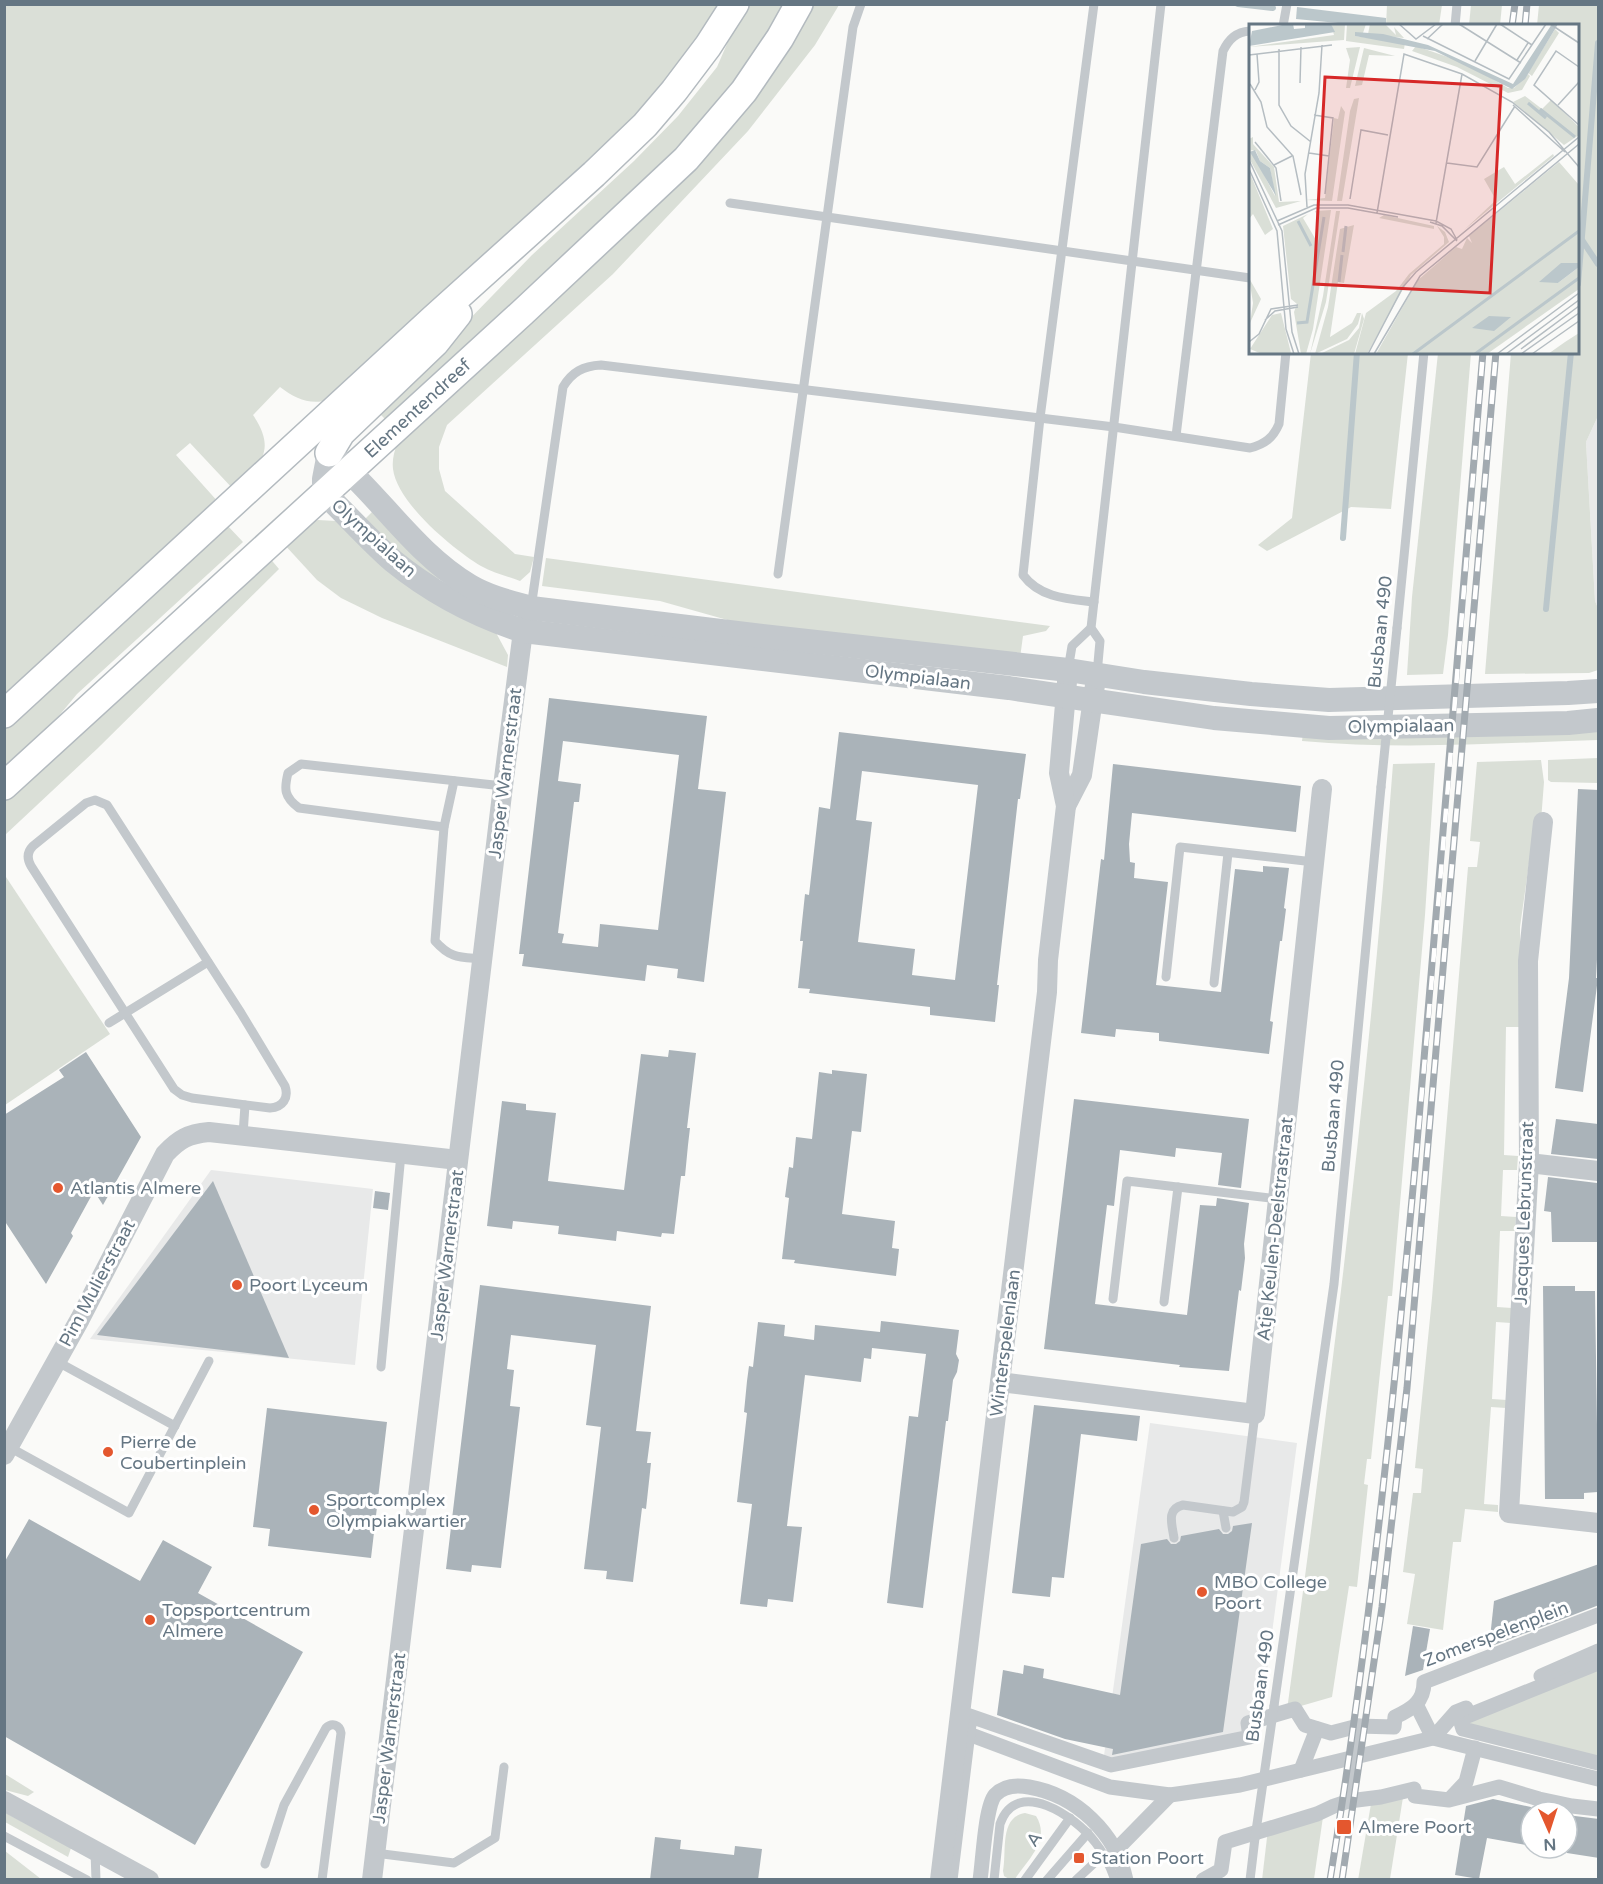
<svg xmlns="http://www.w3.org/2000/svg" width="1603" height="1884" viewBox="0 0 1603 1884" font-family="'Varela Round',sans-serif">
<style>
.built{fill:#e8e9e9}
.green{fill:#dadfd7}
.water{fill:#bbc7cb}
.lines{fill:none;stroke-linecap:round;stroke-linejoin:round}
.stream{stroke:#bbc7cb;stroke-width:6}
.building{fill:#aab3b9;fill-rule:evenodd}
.secondary-casing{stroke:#b3babf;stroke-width:30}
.service{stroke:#c3c8cc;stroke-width:9}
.pedestrian{stroke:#c3c8cc;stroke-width:15}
.minor{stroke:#c3c8cc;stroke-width:20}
.tertiary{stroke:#c3c8cc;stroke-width:24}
.secondary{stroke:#fff;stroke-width:27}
.rail-casing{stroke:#a2aab0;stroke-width:7}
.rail{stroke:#fff;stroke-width:4.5;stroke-dasharray:14;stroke-linecap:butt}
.service-bridge{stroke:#c3c8cc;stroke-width:9}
.poi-dot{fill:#e4572e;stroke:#fff;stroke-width:2}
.labels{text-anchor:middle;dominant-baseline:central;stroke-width:6;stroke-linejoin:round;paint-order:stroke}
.street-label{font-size:18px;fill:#657683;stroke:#fff}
.poi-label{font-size:18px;fill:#657683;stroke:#fff;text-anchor:start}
.inset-river{fill:none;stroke:#bbc7cb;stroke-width:3}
.inset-road{fill:none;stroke:#b5bdc2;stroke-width:1.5}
.view{fill:#d62828;fill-opacity:0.15;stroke:#d62828;stroke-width:3}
.inset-edge{fill:none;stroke:#657683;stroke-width:3}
</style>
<rect width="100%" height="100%" fill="#fafaf8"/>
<g class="built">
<polygon points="1598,416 1598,608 1595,601 1586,442"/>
<polygon points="211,1170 373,1189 355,1365 90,1339"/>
<polygon points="1150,1423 1297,1443 1258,1740 1102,1770"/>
</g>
<g class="green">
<path d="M5 5H724L645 110 329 400C309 405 296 399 280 387L253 415C278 452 259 465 234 490L190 443 176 455 220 504 5 700Z"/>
<polygon points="747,5 786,5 761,47 692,137 387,421 375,409 456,333 532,255 634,161 678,116 717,67 736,23"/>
<path d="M809 5H839L815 45 748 131 613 274 447 425 439 447V469L445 491 515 554 534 557 530 572 520 581C507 576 493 573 481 566 454 550 397 503 393 469 392 460 394 451 398 442L629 226Z"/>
<polygon points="1387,5 1442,5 1439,25 1386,26"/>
<polygon points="1471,5 1502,5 1500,25 1469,25"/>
<polygon points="1539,5 1598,5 1598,416 1586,442 1595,601 1598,608 1598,670 1589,673 1485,674 1511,353 1578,352 1578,26 1537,25"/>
<polygon points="1311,353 1408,353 1391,509 1351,507 1267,551 1258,545 1292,518"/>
<polygon points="1438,353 1471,353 1448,635 1443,674 1407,675 1412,597"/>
<polygon points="376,508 438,571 440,587 363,521"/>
<polygon points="318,520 336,521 494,629 508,655 507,667 382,618 341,598 317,580 283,543 311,522"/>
<polygon points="226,524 243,542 77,694 48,729 5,772 5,727"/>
<polygon points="268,556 279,569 98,748 5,835 5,799"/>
<polygon points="546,558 1050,626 1046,631 1023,636 1020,658 738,623 660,601 542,586"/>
<path d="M1598 726V740C1500 743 1400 750 1302 741L1303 733Z"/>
<polygon points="1598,758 1598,783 1551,782 1548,780 1548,760"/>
<polygon points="1541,760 1544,782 1541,821 1535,821 1520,927 1520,1027 1506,1027 1504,1155 1518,1156 1517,1170 1503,1170 1501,1216 1516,1217 1515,1231 1500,1231 1497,1307 1512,1308 1511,1323 1496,1322 1492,1399 1507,1400 1506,1408 1491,1407 1484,1504 1498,1505 1498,1512 1465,1509 1461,1542 1453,1542 1443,1630 1407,1624 1415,1574 1403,1572 1413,1493 1421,1493 1423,1469 1415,1468 1432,1298 1468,867 1477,867 1480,842 1470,841 1477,762"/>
<path d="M1435 763 1425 915 1392 1296H1388L1371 1459H1367L1364 1484 1368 1485 1357 1587 1349 1586 1332 1697 1287 1710C1330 1396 1369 1081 1393 764Z"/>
<polygon points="4,874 110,1034 5,1105 4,1105"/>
<polygon points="1598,1663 1598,1763 1463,1729 1460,1719"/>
<polygon points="5,1774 34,1792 28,1796 5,1790"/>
<polygon points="1404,1791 1390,1879 1358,1880 1372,1798"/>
<polygon points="4,1812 71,1848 68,1857 5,1822"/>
<path d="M1025 1813 1036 1816C1051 1840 1028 1859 1015 1879H1009L1004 1876 1003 1871C1007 1851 999 1817 1025 1813Z"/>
<polygon points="1323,1817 1314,1879 1262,1880 1268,1829"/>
<polygon points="4,1851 5,1851 41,1879 5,1879"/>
</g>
<polygon class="water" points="1297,7 1386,18 1386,25 1359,25 1296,19"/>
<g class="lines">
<g class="stream">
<polyline points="1238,4 1273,8"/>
<polyline points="1582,240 1598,264"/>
<polyline points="1578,284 1598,43"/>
<polyline points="1343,538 1357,352"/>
<polyline points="1546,609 1571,352"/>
</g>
</g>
<g class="building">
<path d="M549 698 707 716 698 789 726 792 704 982 677 978 678 969 647 965 645 981 522 966 524 954H519ZM563 741 679 755 658 930 600 924 598 947 562 943 564 934 558 933 574 802H579L581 784 558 781Z"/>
<path d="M839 732 1026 754 1020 799H1018L997 985H999L995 1022 930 1015V1007L809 993 810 989 798 988 803 941H800L805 894 809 895 819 807 830 809ZM862 771 978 785 955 980 912 975 915 949 858 942 872 822 856 820Z"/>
<polygon points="1113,764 1301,786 1296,832 1132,813 1129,844 1130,862 1135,863 1134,878 1168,882 1156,985 1221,992 1235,869 1263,872 1263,866 1289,868 1284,908 1286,909 1282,941 1280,941 1270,1021 1273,1022 1269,1054 1159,1041 1159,1033 1116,1029 1115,1037 1081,1033 1101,859 1104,860"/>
<polygon points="1578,789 1599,790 1599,922 1596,978 1598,978 1583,1092 1555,1088 1569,978"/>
<polygon points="669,1050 696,1053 687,1128 690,1128 688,1145 685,1176 681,1176 674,1234 662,1233 661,1237 617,1231 616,1241 558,1234 559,1226 513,1221 512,1229 487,1226 502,1101 526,1104 526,1110 556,1113 548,1181 624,1190 641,1054 668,1057"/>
<polygon points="86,1052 141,1137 103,1205 94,1191 71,1233 73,1236 46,1284 4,1220 4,1115 64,1077 59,1070"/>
<polygon points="832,1070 867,1074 861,1132 852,1131 842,1214 895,1221 892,1248 899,1249 896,1276 794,1263 795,1260 782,1259 789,1198 785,1197 789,1167 793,1168 796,1137 812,1139 819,1072 832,1074"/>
<polygon points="1074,1099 1249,1119 1241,1188 1218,1185 1222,1153 1176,1148 1175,1157 1120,1150 1114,1206 1107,1205 1095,1304 1187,1315 1200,1205 1216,1206 1217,1198 1249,1203 1244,1244 1245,1258 1241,1291 1239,1290 1229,1371 1179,1367 1180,1365 1044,1349"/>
<polygon points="1556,1119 1598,1124 1598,1159 1551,1154"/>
<polygon points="1548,1177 1597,1183 1597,1186 1599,1186 1598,1242 1552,1242 1551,1212 1544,1211"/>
<polygon points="213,1181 289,1358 97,1335"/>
<polygon points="375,1191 390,1193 388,1210 373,1208"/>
<polygon points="480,1285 651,1306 636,1431 651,1432 647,1463 651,1463 646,1509 642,1508 633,1582 606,1579 607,1571 584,1569 601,1427 586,1425 596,1345 511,1335 507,1369 514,1370 510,1406 520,1407 501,1568 472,1565 471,1572 446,1569"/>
<polygon points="1543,1286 1575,1286 1575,1291 1595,1291 1598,1492 1584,1493 1584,1499 1545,1499"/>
<polygon points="881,1321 959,1330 956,1354 959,1360 957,1372 953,1380 948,1421 946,1421 923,1608 887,1603 909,1416 918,1417 926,1354 872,1348 871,1359 864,1358 861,1382 805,1375 787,1526 802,1527 793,1602 768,1599 767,1607 740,1604 752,1504 737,1502 747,1413 744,1412 747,1381 749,1366 753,1367 758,1322 785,1325 784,1336 814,1340 815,1325 880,1332"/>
<polygon points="1034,1405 1140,1416 1137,1441 1081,1434 1064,1578 1052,1577 1050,1597 1012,1593"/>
<polygon points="267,1408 387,1422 371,1558 268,1546 270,1529 253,1527"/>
<polygon points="29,1519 140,1581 163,1540 212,1567 198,1593 303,1652 195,1845 4,1736 4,1563"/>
<polygon points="1252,1523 1223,1732 1112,1755 1113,1749 1065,1739 997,1715 1003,1670 1023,1674 1024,1665 1044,1669 1043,1678 1120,1695 1141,1544 1167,1539 1171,1544 1176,1544 1180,1541 1181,1536 1219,1529 1223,1534 1228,1534 1232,1531 1233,1526"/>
<polygon points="1599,1564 1599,1605 1489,1647 1494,1601"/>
<polygon points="1413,1626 1430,1629 1423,1670 1405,1676"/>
<polygon points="1493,1799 1531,1807 1531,1846 1487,1838 1479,1879 1455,1875 1466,1806"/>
<polygon points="1567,1815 1599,1819 1599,1858 1567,1853"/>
<polygon points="655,1837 681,1840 680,1849 734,1855 735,1846 762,1849 758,1880 650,1880"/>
</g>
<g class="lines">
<g class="secondary-casing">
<g id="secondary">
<polyline points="329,453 341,433 435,343 458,314"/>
<polyline points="4,714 433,319 594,174 645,125 674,91 708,46 735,4"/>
<path id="s1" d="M4 786 523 312 686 159 744 91 780 38 799 4"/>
</g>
</g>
<g class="service">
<path d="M1094 4 1040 418 1023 575C1040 598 1068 599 1094 602"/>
<polyline points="1283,26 1287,4"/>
<polyline points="1455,26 1457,4"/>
<polyline points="730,203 1250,278"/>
<path d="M1176 436 1223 51C1229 39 1236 32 1250 31"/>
<polyline points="778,574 853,27 861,4"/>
<path d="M531 608 563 387C572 372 583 366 601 365L1114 427 1250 448C1265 444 1273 438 1279 424L1286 352"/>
<polyline points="1397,628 1424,352"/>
<polyline points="1068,670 1072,646 1091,628"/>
<polyline points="1097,674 1100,641 1091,628 1161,4"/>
<path d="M454 781 444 827 435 941C451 959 460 957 482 959"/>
<path d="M95 800 107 805 241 1013 285 1086C289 1098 283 1107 270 1108L192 1098 182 1095 174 1089 31 866C27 859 27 852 33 846L86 803Z"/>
<path d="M444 827 299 808C284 797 284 789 288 773L301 764 503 786"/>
<polyline points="1166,977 1180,847 1314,862"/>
<polyline points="1214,983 1228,853"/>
<polyline points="109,1023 208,962"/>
<polyline points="243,1135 245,1105"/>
<polyline points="1113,1299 1127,1181 1278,1199"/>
<polyline points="1164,1302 1178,1187"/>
<polyline points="56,1361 175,1426"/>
<polyline points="381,1367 401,1154"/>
<polyline points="9,1447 129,1513 209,1361"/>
<polyline points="1223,1511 1226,1528"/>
<path d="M1174 1538C1172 1524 1166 1509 1183 1505L1233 1512 1242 1507 1244 1502 1255 1414"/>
<polyline points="1274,1706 1334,1284 1381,787"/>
<polyline points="4,1836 87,1880"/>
<polyline points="95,1851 96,1880"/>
<polyline points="375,1853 454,1863 495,1838 504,1767"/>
<path d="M265 1864 284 1805 326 1728C332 1722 340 1725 341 1733L322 1880"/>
<path d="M994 1880 1000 1824C1017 1776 1076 1817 1095 1842 1104 1853 1110 1866 1115 1880"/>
<polyline points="1025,1880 1070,1818"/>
<polyline points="1047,1880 1088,1833"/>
<polyline points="1076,1880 1104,1854"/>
<polyline points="1250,1880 1255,1838"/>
</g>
<g class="pedestrian">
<polyline points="1598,1663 1460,1719 1463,1729 1598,1763"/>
<polyline points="1541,1676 1598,1651"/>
<polyline points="1416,1704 1433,1738 1456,1712 1466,1708"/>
<polyline points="958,1730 1110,1787 1170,1795 1240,1785 1433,1738 1598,1779"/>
<path d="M1357 1734 1358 1726 1394 1727 1395 1717C1412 1709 1424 1702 1424 1682L1598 1615"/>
<polyline points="1301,1770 1317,1729"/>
<polyline points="1350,1794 1349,1801 1381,1797 1414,1789 1415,1796 1449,1800 1499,1787 1539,1799 1572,1806 1598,1809"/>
<polyline points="1451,1798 1466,1782 1475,1748"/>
<polyline points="1116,1850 1170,1795"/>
<polyline points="950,1880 970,1716 1111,1765 1250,1737 1248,1723 1295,1709 1305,1725 1331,1733 1358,1726 1349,1801 1334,1806 1317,1814 1225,1842 1221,1870 1203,1880"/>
<path d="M980 1880C983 1861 985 1807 995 1795 1004 1785 1018 1785 1029 1787 1076 1795 1116 1833 1126 1880"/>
</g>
<g class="minor">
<polyline points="1066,806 1082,775 1095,685"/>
<polyline points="1543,822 1528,961 1529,1163 1509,1513 1598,1523"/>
<polyline points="1529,1163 1598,1171"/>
<polyline points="1000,1382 1255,1414 1322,789"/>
<path d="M4 1455 80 1319 165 1154C179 1139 188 1134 209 1132L458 1160"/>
<polyline points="4,1801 149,1880"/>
<polyline points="372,1880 503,786 523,631 528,617"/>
<polyline points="940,1880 1047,992 1048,960 1066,806 1059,773 1068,670"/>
</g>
<g class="tertiary">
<path d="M329 453 324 479V493C347 515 369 540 393 561 431 592 477 616 523 631L1009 688 1214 718 1329 728 1568 723 1598 720"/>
<path d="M335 458C382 499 416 554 470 586 489 597 510 602 531 608L762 636 1068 670 1144 682 1251 694 1329 700 1568 693 1598 691"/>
</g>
<use href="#secondary" class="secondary"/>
<g class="rail-casing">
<g id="rail">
<polyline points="1512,26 1515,4"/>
<polyline points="1525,26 1527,4"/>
<path d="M1330 1880C1369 1643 1393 1406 1415 1167 1440 896 1461 624 1483 352"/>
<polyline points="1342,1880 1382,1607 1407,1388 1496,352"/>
</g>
</g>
<use href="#rail" class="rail"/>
<g class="service-bridge">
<polyline points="1381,787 1397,628"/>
<polyline points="1255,1838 1274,1706"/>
</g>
</g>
<g class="poi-dot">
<circle cx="58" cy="1188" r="6"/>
<circle cx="237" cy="1285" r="6"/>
<circle cx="108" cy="1452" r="6"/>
<circle cx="314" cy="1510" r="6"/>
<circle cx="1202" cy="1592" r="6"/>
<circle cx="150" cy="1620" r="6"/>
<rect x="1336" y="1819" width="16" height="16" rx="3"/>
<rect x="1073" y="1852" width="12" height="12" rx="3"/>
</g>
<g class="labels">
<g class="street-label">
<text stroke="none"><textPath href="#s1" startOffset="560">Elementendreef</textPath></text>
<text transform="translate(374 538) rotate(42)">Olympialaan</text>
<text transform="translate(1380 632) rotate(-84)">Busbaan 490</text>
<text transform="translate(918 677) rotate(7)">Olympialaan</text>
<text transform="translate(1401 726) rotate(-1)">Olympialaan</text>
<text transform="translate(505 773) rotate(-83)">Jasper Warnerstraat</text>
<text transform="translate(1333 1116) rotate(-85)">Busbaan 490</text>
<text transform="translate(1524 1213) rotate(-88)">Jacques Lebrunstraat</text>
<text transform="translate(1275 1229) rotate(-84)">Atje Keulen-Deelstrastraat</text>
<text transform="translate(447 1255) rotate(-83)">Jasper Warnerstraat</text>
<text transform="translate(97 1283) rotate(-62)">Pim Mulierstraat</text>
<text transform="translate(1005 1343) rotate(-83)">Winterspelenlaan</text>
<text transform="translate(1496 1634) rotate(-21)">Zomerspelenplein</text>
<text transform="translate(1260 1686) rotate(-82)">Busbaan 490</text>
<text transform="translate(389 1738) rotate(-83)">Jasper Warnerstraat</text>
<text transform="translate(1034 1839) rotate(-54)">A</text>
</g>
<g class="poi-label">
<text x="70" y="1188">Atlantis Almere</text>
<text x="249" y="1285">Poort Lyceum</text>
<text x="120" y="1442">Pierre de<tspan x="120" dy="21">Coubertinplein</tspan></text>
<text x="326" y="1500">Sportcomplex<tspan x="326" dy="21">Olympiakwartier</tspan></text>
<text x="1214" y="1582">MBO College<tspan x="1214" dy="21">Poort</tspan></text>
<text x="162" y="1610">Topsportcentrum<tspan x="162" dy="21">Almere</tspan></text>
<text x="1358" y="1827">Almere Poort</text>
<text x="1091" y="1858">Station Poort</text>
</g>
</g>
<g transform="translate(1249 24)">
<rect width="330" height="330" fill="#fafaf8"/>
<path d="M82 0H96L95 16 0 23 85 11ZM98 0H117L114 9 106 12 156 19 155 25 97 17ZM121 0H136L147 11 145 3 155 14 119 10ZM306 5 310 9 283 52 279 49ZM167 22 216 39 259 64H265L279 50 281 52 273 66 259 69 208 43 163 27ZM111 23 101 64H97L101 36 97 24ZM115 24 146 32 120 31 113 61 106 62ZM276 72 293 85 302 76 330 103V111L315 121 264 78ZM110 74 93 177H88L101 87 105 75ZM92 82 96 88 83 177 57 176 76 174 85 94 89 95ZM4 113V120L25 143 30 178 52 177 27 184 0 134V115ZM2 126 7 127 11 137 21 144 26 172ZM304 130 305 132 215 206 247 176 235 155 255 143 266 160ZM310 138 330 161V239H312L309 259 330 243V265L238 330H127L169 256 207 223 213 225 218 214 223 219 220 212ZM0 147 24 205 16 211 4 190 0 195ZM82 186 64 305 57 330H52L45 288 48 280 42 275 34 202 59 190 54 194 67 216 69 194 66 187ZM87 187H91L77 278 61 330 74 272ZM135 191 185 202V205L130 194ZM105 201 95 259 89 258 81 313 103 299 108 289H112L109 300 98 315 66 330 79 283 91 205ZM188 202 196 208 200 218 162 251 118 330H106L117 289 147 267 160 250 195 220V213ZM0 254 12 275 1 299 4 279ZM32 289 42 329 13 330 1 325 23 291ZM113 289 115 295 105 330H71L100 316 110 304ZM330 309V330H299L316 318Z" fill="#dadfd7" fill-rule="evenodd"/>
<path d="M38 0H44L45 5 56 4V0H82L86 8 0 22 3 7ZM303 0H309L276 55 263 65 186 27 106 12V8L134 10 179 21 264 60ZM6 126 11 137 21 144 27 172 1 128ZM312 239H330V243L309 259 290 258ZM240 292 261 293H262L245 307 223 304Z" fill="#bbc7cb"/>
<path class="inset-river" d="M279 79 297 94M291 85 326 113M49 197 62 222M94 228 97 202M90 258 93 231M48 299 58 298 75 193M164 330 330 207M226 330 330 254"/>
<path class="inset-road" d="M150 0 167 15 187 0M210 0 272 39M251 0 283 21M301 0 330 19M174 12 260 55 297 0M178 15 194 0H207M30 25V81L42 102 62 118M0 31 83 21M268 36 279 19M226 37 248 0M330 43 307 27 285 61 330 101M51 59 52 23M1 60 12 78 18 103 44 132 52 171M6 66 10 58 8 30M264 81 316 128M309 81 330 58M65 91 84 94 76 170M6 118 27 144 32 177M60 129 80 132M0 136 33 207 43 308 50 330M198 139 228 143 266 82M25 141 43 132M0 145 28 207 37 305 45 330M101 175 112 106 139 111M58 183 56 150 70 69 73 21M128 189 155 30 213 50 263 78 300 108 330 143M28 197 65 181H99L187 197 202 205 208 216M181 198 193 202 208 217M187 199 213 50M29 201 67 184H99L149 193M16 296 26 287 49 283M0 318 10 310 22 285 49 281M272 325 330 282M119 330 154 263 167 248 330 113M125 330 171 252 330 120M248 330 330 269M257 330 330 276M272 330 330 289M283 330 330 297"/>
<path class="view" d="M76 53 252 62 241 269 65 260Z"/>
<rect width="330" height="330" class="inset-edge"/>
</g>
<rect width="1603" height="1884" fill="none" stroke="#657683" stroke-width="12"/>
<g transform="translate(1549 1830) rotate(177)"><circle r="28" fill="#ffffff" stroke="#c1c8cd" stroke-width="1.5"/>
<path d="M0-4.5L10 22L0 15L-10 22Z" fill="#e4572e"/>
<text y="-9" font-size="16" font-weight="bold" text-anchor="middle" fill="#657683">N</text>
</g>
</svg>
